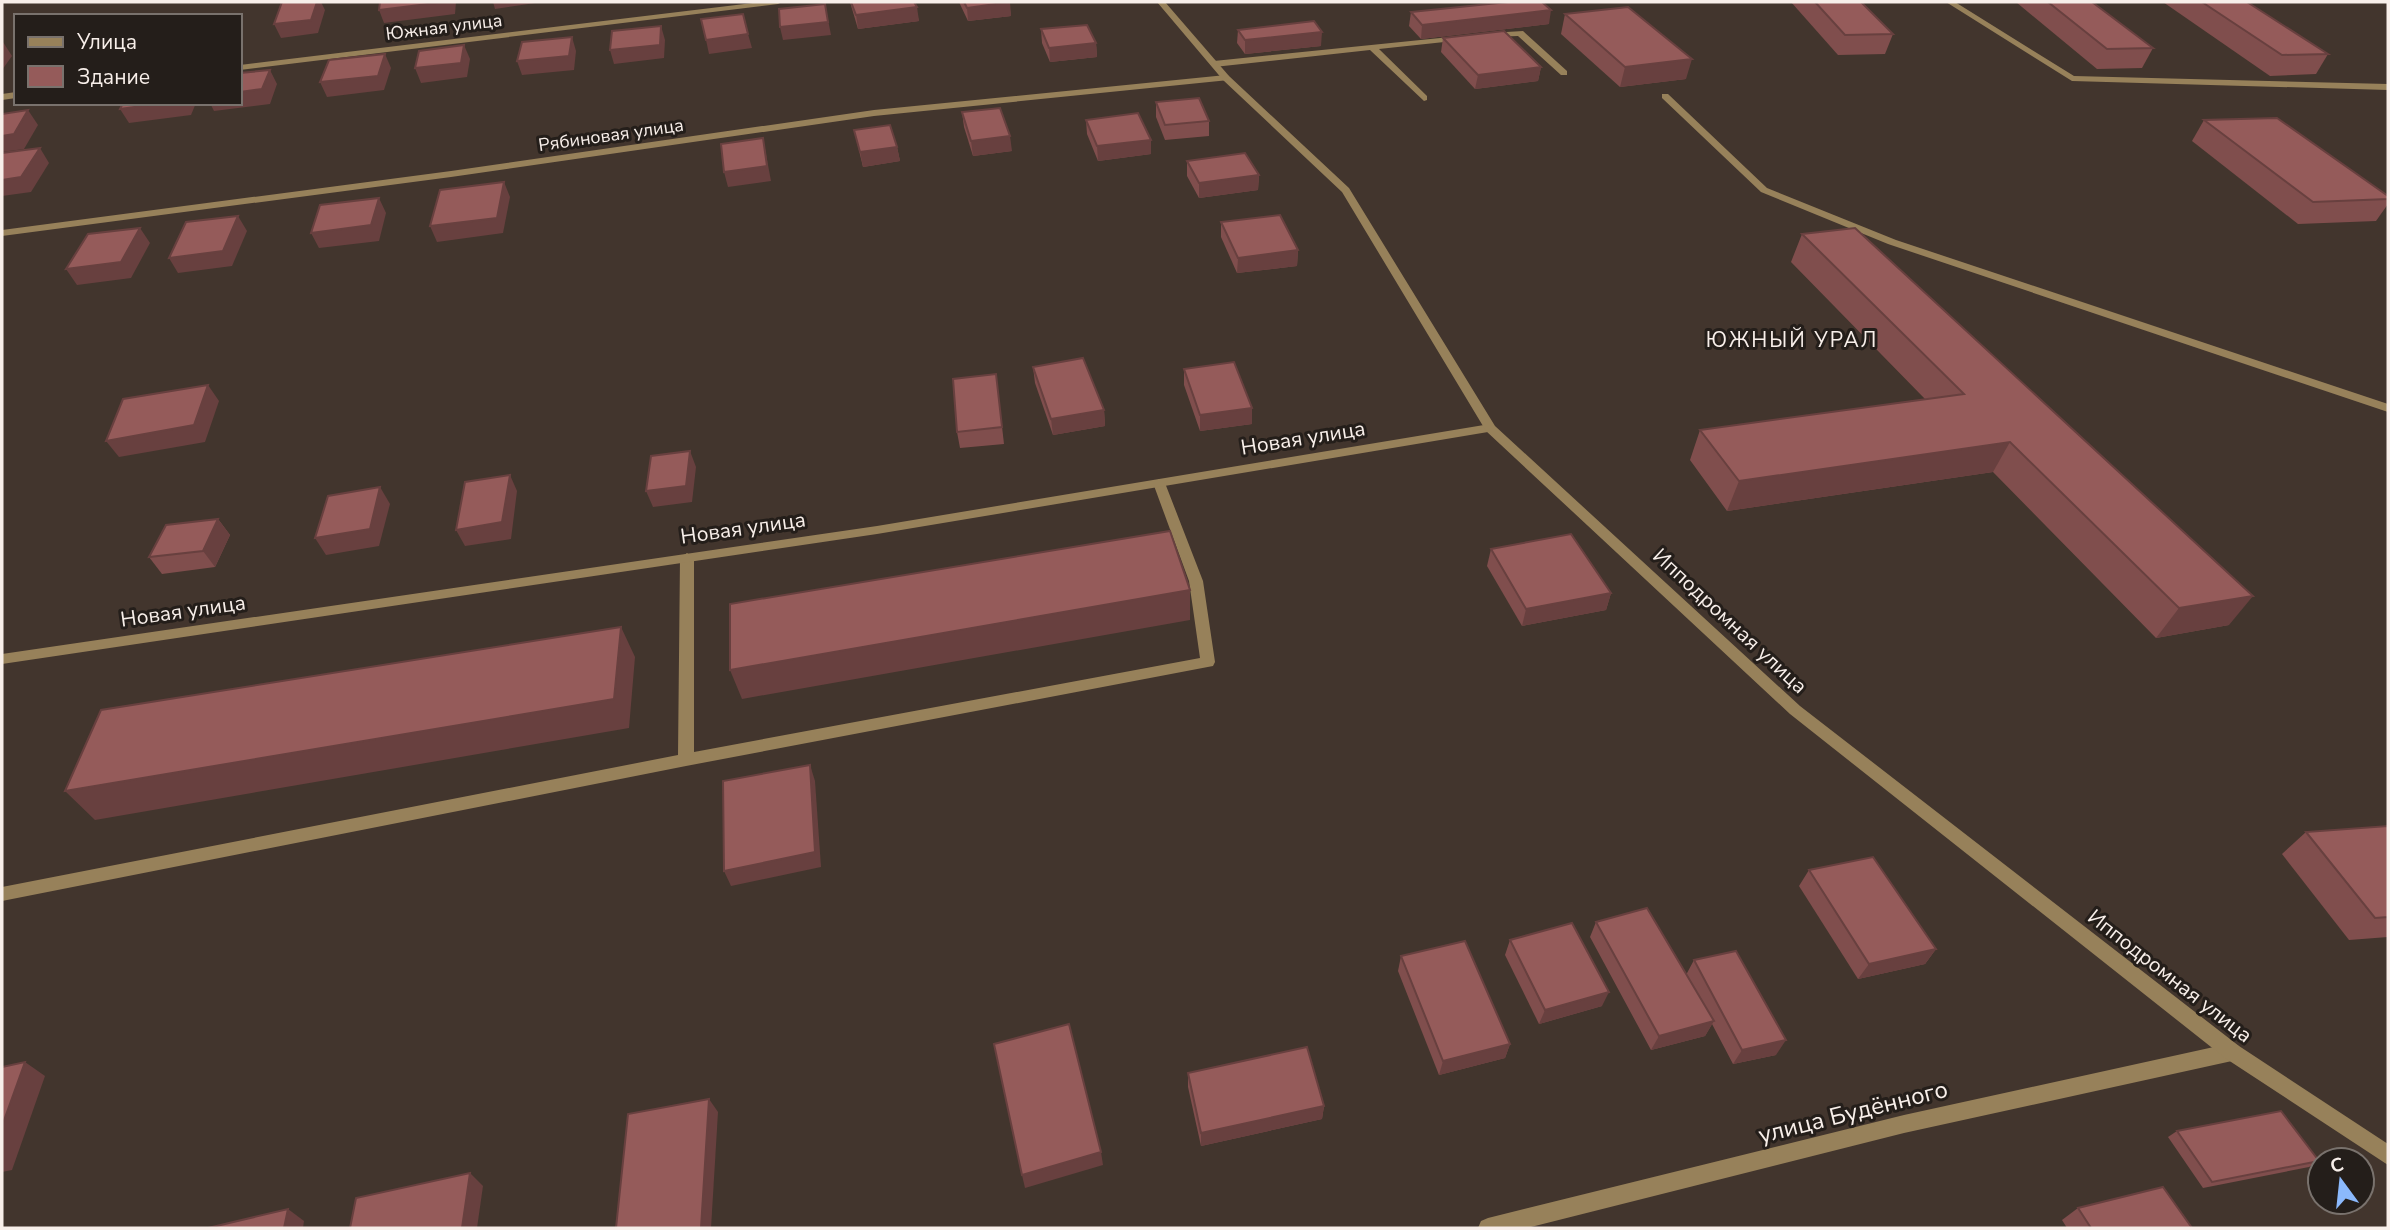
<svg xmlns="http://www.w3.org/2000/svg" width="2390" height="1230" viewBox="0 0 2390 1230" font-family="'Nunito Sans',sans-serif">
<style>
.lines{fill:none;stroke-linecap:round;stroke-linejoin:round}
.service{fill:#97815a;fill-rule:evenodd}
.minor{fill:#97815a;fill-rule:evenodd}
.tertiary{fill:#97815a;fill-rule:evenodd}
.wall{fill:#804e4d}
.shaded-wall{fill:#68403f}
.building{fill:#955b5a;stroke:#68403f;stroke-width:2}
.labels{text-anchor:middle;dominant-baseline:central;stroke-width:6;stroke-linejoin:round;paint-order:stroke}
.far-street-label{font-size:18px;fill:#f8efea;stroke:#241e1a}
.far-quarter-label{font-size:21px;letter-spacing:2px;fill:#f8efea;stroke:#241e1a}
.street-label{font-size:21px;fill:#f8efea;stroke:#241e1a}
.near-street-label{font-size:24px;fill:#f8efea;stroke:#241e1a}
</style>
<rect width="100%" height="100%" fill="#42352d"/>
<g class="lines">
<g class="service">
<polygon points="1523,31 1567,71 1567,75 1561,75 1518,36 1490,37 1486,35 1490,33"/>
<polygon points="1460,36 1463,36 1463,40 1379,49 1427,96 1427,100 1424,101 1370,50 1214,67 1210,64 1214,61"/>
<polygon points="1159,479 1165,483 1203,581 1215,662 1213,666 686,766 2,901 2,887 678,755 680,558 687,553 694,558 694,752 1200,658 1189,581 1153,483"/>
</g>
<g class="minor">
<polygon points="1946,2 1955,2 2074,76 2388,84 2388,90 2072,81"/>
<polygon points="1226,75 1229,76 1229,80 874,116 451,177 2,236 2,230 451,171 874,110"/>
<polygon points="1662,94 1668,94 1767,188 1896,240 2388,404 2388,412 1888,244 1761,192 1662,98"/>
<polygon points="1490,424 1496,428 1494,431 877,534 2,664 2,654 877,526"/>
<polygon points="2232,1043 2239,1046 2241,1052 2239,1058 2232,1061 1904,1133 1527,1228 1478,1228 1481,1221 1488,1218 1904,1115"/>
</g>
<g class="tertiary">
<polygon points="761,2 782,2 778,4 240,70 240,65"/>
<polygon points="1157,2 1165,2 1229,76 1349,188 1495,426 1800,706 2239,1046 2388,1144 2388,1165 2225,1058 1790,714 1486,431 1342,192 1223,80"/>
<polygon points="16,92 16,98 2,100 2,94"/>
</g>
</g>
<g class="wall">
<polygon points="850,2 914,2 919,21 858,29"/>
<polygon points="959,2 1009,2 1011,16 968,21"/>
<polygon points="1791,2 1861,2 1893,34 1885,54 1838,55"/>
<polygon points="2016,2 2092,2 2153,48 2142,68 2097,69"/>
<polygon points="2163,2 2247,2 2328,54 2316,74 2270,76"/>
<polygon points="1411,12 1549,24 1421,39 1409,26"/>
<polygon points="1565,14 1686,79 1620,87 1561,34"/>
<polygon points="1041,29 1096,43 1097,57 1050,62 1042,43"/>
<polygon points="1238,30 1321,46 1245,54 1237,43"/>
<polygon points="1443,38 1541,67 1538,81 1475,89 1441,52"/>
<polygon points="1156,102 1209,121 1209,136 1165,140 1156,117"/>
<polygon points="962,112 1012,151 973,156 964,127"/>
<polygon points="1086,120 1151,140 1151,154 1098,161 1087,134"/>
<polygon points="2204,120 2388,196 2388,204 2376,221 2298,224 2192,141"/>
<polygon points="854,130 897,147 900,161 863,167"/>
<polygon points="1187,161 1259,175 1258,190 1199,198 1187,176"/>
<polygon points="1221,222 1298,250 1297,266 1237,273 1221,237"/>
<polygon points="1802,234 2229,625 2156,638 1993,472 1727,511 1690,460 1700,430 1925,399 1791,262"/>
<polygon points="1033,367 1104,410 1105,426 1053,435 1035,383"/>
<polygon points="1184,369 1252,424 1200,431 1184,385"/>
<polygon points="996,374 1004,444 960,448 957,432"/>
<polygon points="218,519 230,535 215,567 162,574 149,557"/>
<polygon points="1491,549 1611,593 1606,610 1522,626 1487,566"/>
<polygon points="2388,826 2388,937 2349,940 2282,854 2306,832"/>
<polygon points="1809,870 1936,949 1925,964 1858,979 1799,886"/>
<polygon points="1596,922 1686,975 1694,960 1776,1055 1733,1064 1712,1024 1705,1036 1651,1050 1590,937"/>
<polygon points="1510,940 1602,1006 1539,1024 1505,955"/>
<polygon points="1401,956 1510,1044 1505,1058 1439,1075 1398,971"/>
<polygon points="1188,1073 1324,1106 1322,1119 1201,1146 1188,1087"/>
<polygon points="2177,1131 2319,1161 2309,1167 2203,1188 2168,1137"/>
<polygon points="2078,1208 2192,1228 2067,1228 2062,1220"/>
</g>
<g class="shaded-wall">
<polygon points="317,2 321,2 325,10 318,33 281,38 274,24"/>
<polygon points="444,2 456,2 455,14 384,23 379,10"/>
<polygon points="493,2 542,2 495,9"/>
<polygon points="1010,2 1011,16 968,21 967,8"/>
<polygon points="825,4 831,35 783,40 780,27"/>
<polygon points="917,7 919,21 858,29 856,15"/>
<polygon points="1551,10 1549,24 1421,39 1422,25"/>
<polygon points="661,26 665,40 664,58 614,64 610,50"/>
<polygon points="1322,32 1321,46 1245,54 1245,40"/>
<polygon points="748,34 752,48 709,54 706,40"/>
<polygon points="572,37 576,51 574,70 522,75 517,61"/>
<polygon points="3,42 12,56 2,70 2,44"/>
<polygon points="1096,43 1097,57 1050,62 1049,48"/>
<polygon points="464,45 470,59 467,77 421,83 415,68"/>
<polygon points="385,54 391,68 384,90 327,97 320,82"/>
<polygon points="1692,59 1686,79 1620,87 1625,67"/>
<polygon points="1541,67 1538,81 1475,89 1478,75"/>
<polygon points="270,70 277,84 270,104 214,111 210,103 240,103 240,92"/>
<polygon points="163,103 196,103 191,115 129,123 120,109"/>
<polygon points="28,110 38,125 24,149 2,152 2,136"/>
<polygon points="1010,136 1012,151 973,156 971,141"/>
<polygon points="763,138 771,181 728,187 724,172"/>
<polygon points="1151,140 1151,154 1098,161 1097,146"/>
<polygon points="897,147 900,161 863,167 860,152"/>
<polygon points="40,148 49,163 31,192 2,196 2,180"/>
<polygon points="1259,175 1258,190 1199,198 1199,183"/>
<polygon points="504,182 510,197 503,233 437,242 430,226"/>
<polygon points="379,198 386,213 379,241 319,248 311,233"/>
<polygon points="238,216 247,231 232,266 178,273 169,258"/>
<polygon points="140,228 150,243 131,278 77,285 66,269"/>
<polygon points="1298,250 1297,266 1237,273 1238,258"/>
<polygon points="208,385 219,401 205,442 119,457 106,441"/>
<polygon points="1252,408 1252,424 1200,431 1200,415"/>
<polygon points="1104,410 1105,426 1053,435 1051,419"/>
<polygon points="2010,442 1993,472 1727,511 1739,481"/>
<polygon points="690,451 696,467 692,502 653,507 646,491"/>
<polygon points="510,475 517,491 511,539 465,546 456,530"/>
<polygon points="380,487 390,504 379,546 326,555 315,538"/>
<polygon points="218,519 230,535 215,567 203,551"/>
<polygon points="1190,590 1190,620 742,699 730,670"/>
<polygon points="1611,593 1606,610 1522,626 1526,609"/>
<polygon points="2253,596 2229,625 2156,638 2179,608"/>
<polygon points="621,627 635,657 629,728 95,820 65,791"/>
<polygon points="810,765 815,781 821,867 731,886 724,871"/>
<polygon points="1936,949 1925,964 1858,979 1869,964"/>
<polygon points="1609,992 1602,1006 1539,1024 1545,1010"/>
<polygon points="1714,1021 1705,1036 1651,1050 1659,1036"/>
<polygon points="1786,1040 1776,1055 1733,1064 1742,1050"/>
<polygon points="1510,1044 1505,1058 1439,1075 1443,1061"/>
<polygon points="25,1062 45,1076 12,1170 2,1172 2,1126"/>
<polygon points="709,1099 718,1112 711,1228 701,1228"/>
<polygon points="1324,1106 1322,1119 1201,1146 1201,1133"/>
<polygon points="1101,1152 1103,1165 1025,1188 1022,1175"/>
<polygon points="470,1173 483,1186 477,1228 462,1228"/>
<polygon points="288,1209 304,1221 303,1228 284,1228"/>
</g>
<g class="building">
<polygon points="282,2 317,2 311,20 274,24"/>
<polygon points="380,2 444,2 379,10"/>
<polygon points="851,2 914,2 917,7 856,15"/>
<polygon points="964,2 1010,2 967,8"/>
<polygon points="1508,2 1542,2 1551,10 1422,25 1411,12"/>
<polygon points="1815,2 1861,2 1893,34 1845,35"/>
<polygon points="2048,2 2092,2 2153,48 2107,49"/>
<polygon points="2202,2 2247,2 2328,54 2282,55"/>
<polygon points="825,4 828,22 780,27 779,9"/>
<polygon points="1628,7 1692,59 1625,67 1565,14"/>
<polygon points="743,14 748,34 706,40 701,19"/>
<polygon points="1314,21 1322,32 1245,40 1238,30"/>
<polygon points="1087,25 1096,43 1049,48 1041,29"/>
<polygon points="661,26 660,45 610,50 612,31"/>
<polygon points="1504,31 1541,67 1478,75 1443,38"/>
<polygon points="572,37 569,56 517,61 522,42"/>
<polygon points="464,45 461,63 415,68 419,51"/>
<polygon points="385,54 378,76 320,82 329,60"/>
<polygon points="270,70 262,89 240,92 240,73"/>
<polygon points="1199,98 1209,121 1165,125 1156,102"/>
<polygon points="123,103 163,103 120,109"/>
<polygon points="1000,108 1010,136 971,141 962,112"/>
<polygon points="28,110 14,134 2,136 2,114"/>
<polygon points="1138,113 1151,140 1097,146 1086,120"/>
<polygon points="2277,118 2388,196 2388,199 2313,202 2204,120"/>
<polygon points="890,125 897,147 860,152 854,130"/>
<polygon points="763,138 767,166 724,172 721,144"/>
<polygon points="40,148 21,177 2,180 2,153"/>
<polygon points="1245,153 1259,175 1199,183 1187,161"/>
<polygon points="504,182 497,218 430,226 440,190"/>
<polygon points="379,198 371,225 311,233 320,205"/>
<polygon points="1280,215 1298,250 1238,258 1221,222"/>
<polygon points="238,216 223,251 169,258 186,222"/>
<polygon points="140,228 121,262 66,269 88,234"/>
<polygon points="1855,228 2253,596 2179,608 2010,442 1739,481 1700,430 1964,394 1802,234"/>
<polygon points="1083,358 1104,410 1051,419 1033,367"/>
<polygon points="1234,362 1252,408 1200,415 1184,369"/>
<polygon points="996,374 1002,427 957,432 953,379"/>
<polygon points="208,385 194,425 106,441 123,399"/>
<polygon points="690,451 686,486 646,491 651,456"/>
<polygon points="510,475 502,522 456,530 465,482"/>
<polygon points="380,487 370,529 315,538 328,496"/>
<polygon points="218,519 203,551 149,557 166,525"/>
<polygon points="1170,531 1190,590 730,670 730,604"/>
<polygon points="1571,534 1611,593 1526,609 1491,549"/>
<polygon points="621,627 614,699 65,791 101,710"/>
<polygon points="810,765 815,852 724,871 723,781"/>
<polygon points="2388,826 2388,917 2375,918 2306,832"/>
<polygon points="1873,857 1936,949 1869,964 1809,870"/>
<polygon points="1647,908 1714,1021 1659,1036 1596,922"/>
<polygon points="1572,923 1609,992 1545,1010 1510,940"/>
<polygon points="1465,941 1510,1044 1443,1061 1401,956"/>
<polygon points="1736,951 1786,1040 1742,1050 1694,960"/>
<polygon points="1069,1024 1101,1152 1022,1175 994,1044"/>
<polygon points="1307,1047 1324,1106 1201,1133 1188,1073"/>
<polygon points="25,1062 2,1126 2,1067"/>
<polygon points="709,1099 701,1228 616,1228 628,1114"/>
<polygon points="2281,1111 2319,1161 2212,1182 2177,1131"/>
<polygon points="470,1173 462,1228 350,1228 356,1198"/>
<polygon points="2163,1187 2192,1228 2091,1228 2078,1208"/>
<polygon points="288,1209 284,1228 208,1228"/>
</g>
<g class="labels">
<g class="far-street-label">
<text transform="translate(444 27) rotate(-7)">Южная улица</text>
<text transform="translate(611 135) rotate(-8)">Рябиновая улица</text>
</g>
<g class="far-quarter-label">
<text x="1792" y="340">ЮЖНЫЙ УРАЛ</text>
</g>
<g class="street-label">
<text transform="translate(1303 438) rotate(-9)">Новая улица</text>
<text transform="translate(743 528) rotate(-8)">Новая улица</text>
<text transform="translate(183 611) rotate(-8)">Новая улица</text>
<text transform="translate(1730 621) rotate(43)">Ипподромная улица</text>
<text transform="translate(2170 976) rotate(38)">Ипподромная улица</text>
</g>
<g class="near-street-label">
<text transform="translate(1853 1112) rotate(-14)">улица Будённого</text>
</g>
</g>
<rect width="2390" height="1230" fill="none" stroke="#f8efea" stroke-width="7"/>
<rect x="14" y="14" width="228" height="91" fill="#241e1a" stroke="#79726d" stroke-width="2"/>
<rect x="28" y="37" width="35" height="10" fill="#97815a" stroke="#79726d" stroke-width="2"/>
<text x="77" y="49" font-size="21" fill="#f8efea">Улица</text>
<rect x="28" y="66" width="35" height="21" fill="#955b5a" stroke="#79726d" stroke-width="2"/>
<text x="77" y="84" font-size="21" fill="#f8efea">Здание</text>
<g transform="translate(2341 1181) rotate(345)"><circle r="33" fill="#241e1a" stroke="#79726d" stroke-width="2"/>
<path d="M0-5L12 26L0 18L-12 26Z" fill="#8bb9fc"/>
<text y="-10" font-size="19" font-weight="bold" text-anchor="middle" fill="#f8efea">С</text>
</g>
</svg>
